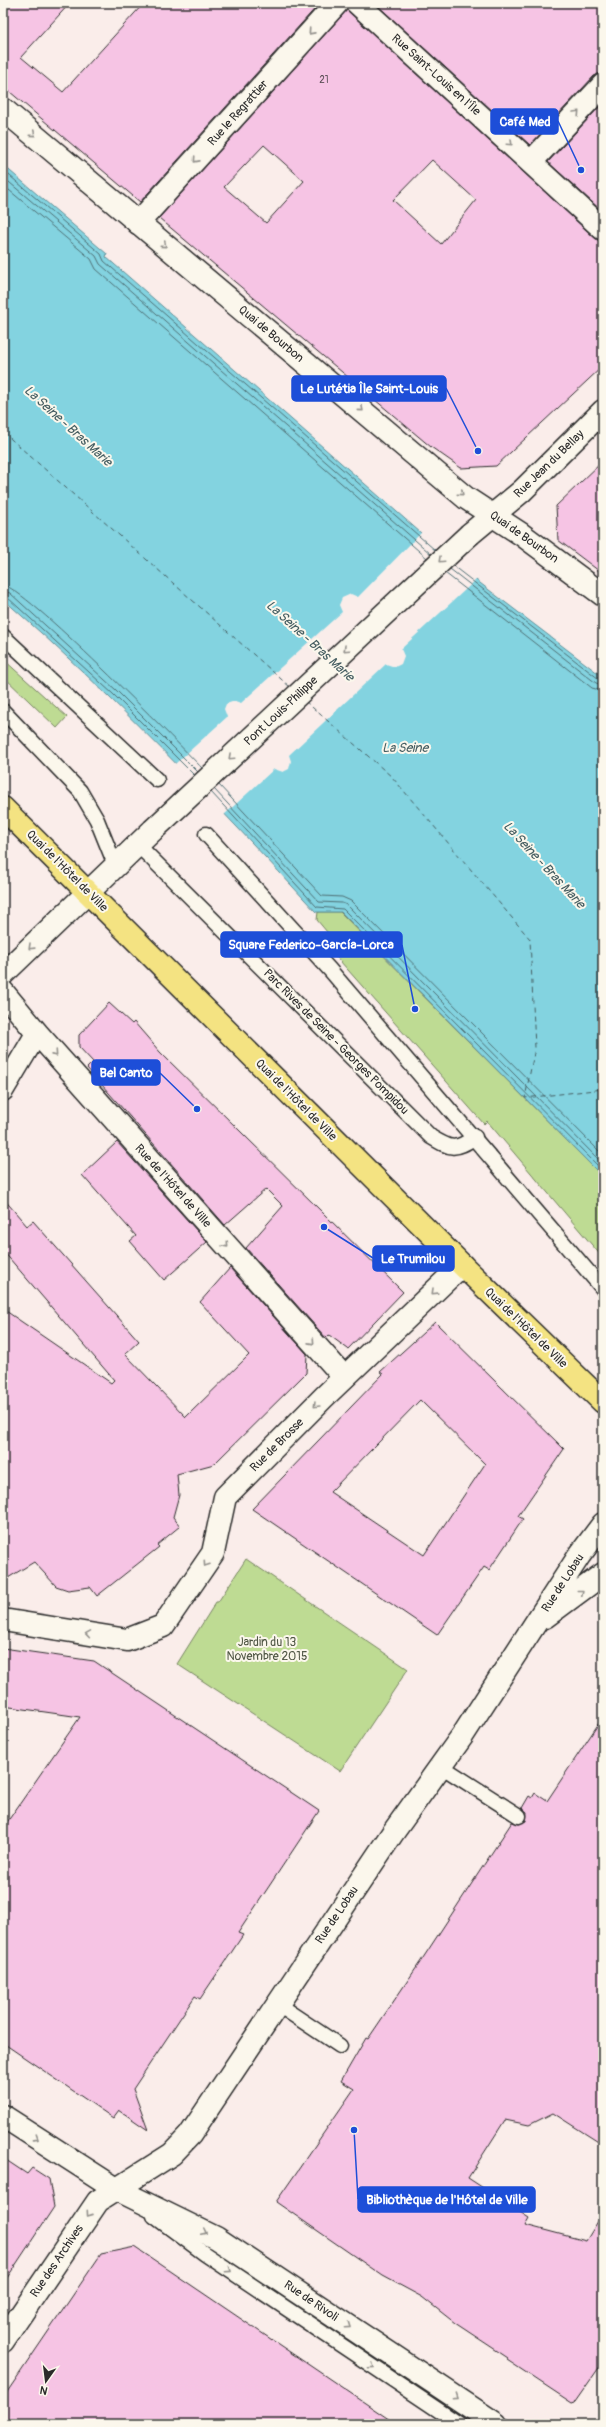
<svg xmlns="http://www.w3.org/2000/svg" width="606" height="2427" viewBox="0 0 606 2427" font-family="Pangolin,sans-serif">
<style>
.green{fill:#bedb93;stroke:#74835f}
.water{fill:#83d3e0;stroke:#609098}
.pier{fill:#faedea}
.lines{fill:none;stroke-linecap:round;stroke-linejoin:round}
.shore{stroke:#4e6e73;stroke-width:1}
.ferry{stroke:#455d61;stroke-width:1;stroke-dasharray:5 4;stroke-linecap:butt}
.building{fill:#f6c4e4;stroke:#2b2b2b;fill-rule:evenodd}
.service-casing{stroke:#2b2b2b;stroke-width:17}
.pedestrian-casing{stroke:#2b2b2b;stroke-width:24}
.minor-casing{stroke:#2b2b2b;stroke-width:25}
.primary-casing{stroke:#2b2b2b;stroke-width:25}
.service{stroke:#fbf7ec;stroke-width:14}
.pedestrian{stroke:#fbf7ec;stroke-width:21}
.minor{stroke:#fbf7ec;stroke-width:22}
.primary{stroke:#f4e382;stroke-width:22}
.minor-bridge-casing{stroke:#2b2b2b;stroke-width:25;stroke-linecap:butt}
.minor-bridge{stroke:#fbf7ec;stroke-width:22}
.oneway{stroke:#93918c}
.labels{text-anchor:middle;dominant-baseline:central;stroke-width:4;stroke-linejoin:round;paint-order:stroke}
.number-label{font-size:10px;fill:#5e5159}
.street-label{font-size:12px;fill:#2b2b2b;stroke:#fbf7ec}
.park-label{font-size:12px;fill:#505745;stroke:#fbf7ec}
.water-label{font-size:13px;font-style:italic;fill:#455d61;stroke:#fbf7ec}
.leader{fill:none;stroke:#1d4ed8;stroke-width:1.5}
.callout-dot{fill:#1d4ed8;stroke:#fbf7ec;stroke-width:1.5}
.callout{fill:#1d4ed8;stroke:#1d4ed8;stroke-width:1.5}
.callout-label{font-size:13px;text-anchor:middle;font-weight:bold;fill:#fff}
</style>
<rect width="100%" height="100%" fill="#faedea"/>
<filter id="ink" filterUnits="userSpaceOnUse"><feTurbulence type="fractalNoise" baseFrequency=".025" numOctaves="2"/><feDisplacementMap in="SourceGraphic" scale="8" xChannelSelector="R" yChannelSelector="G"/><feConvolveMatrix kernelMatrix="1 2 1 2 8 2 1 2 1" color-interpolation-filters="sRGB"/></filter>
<g filter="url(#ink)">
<g class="green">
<polygon points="3,659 67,717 57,728 3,676"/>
<polygon points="318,912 340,912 603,1177 603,1258 487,1121 484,1124 325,944 332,938 317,920"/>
<polygon points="246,1559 408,1669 340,1771 177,1664 216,1602 218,1602"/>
</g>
<path class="water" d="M3 165 107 254 106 257 421 533 476 580 603 677V1177L341 912H316C216 803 114 696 3 599Z"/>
<polygon class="pier" points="422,532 478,578 401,649 404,656 401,664 395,667 386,664 289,755 291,761 289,769 283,772 274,769 224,815 175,764 227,717 224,709 226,704 235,701 241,703 342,612 339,605 342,598 351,594 358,597"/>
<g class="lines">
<g class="shore">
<polyline points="3,170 101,254 104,261 435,550"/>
<polyline points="3,177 96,256 100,264 431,554"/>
<polyline points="3,185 91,259 96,269 427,558"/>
<polyline points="453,566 599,679 603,680"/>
<polyline points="450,569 596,683 603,685"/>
<polyline points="445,573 592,688 603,691"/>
<path d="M3 585C23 585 178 743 202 768"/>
<polyline points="3,591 10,593 116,690 198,772"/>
<polyline points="3,596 7,597 113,694 194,775"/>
<polyline points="219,785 322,896 342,897 351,901 603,1155"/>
<polyline points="214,789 319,902 342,903 347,905 603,1164"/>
<polyline points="211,792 317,907 343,909 603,1171"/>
</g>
<g class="ferry">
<polyline points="3,432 290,687"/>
<polyline points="305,701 392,777 530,939 535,1048 525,1098 603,1089"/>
</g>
</g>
<g class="building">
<polygon points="3,3 70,3 21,57 63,92 144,3 320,3 140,202 3,86"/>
<polygon points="375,3 603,3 603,73 594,76 530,145"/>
<path d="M347 10 595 238 603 241V366L496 466 461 468 431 447 159 218ZM264 145 304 181 266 223 224 187ZM432 160 476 200 441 244 393 200Z"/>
<polygon points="603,103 603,212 548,162"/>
<polygon points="603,461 603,574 558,540 556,506"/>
<polygon points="109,1003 132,1024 134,1022 160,1052 403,1292 348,1349 329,1335 326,1338 246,1248 283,1206 266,1189 225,1225 87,1068 93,1062 79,1047 79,1035"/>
<polygon points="117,1142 207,1242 164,1280 130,1241 136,1236 82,1175"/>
<polygon points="3,1198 27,1226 33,1221 139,1341 125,1354 186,1417 249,1355 200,1302 230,1268 307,1354 306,1373 214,1464 177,1474 179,1495 173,1517 180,1526 157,1545 159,1547 97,1596 90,1587 68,1590 56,1586 34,1562 3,1581 3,1309 111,1383 114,1380 3,1251"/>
<path d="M435 1322 564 1449 518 1516 523 1519 489 1570 484 1567 437 1635 252 1509 383 1374 380 1372ZM420 1400 485 1464 424 1555 330 1492Z"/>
<polygon points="3,1648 94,1661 319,1811 238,1933 243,1935 231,1953 200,1999 195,1996 133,2089 148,2130 119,2110 113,2118 3,2043 3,1828 80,1717 3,1706"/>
<polygon points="603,1717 603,2145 553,2113 529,2125 505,2120 468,2178 529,2218 525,2225 586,2241 603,2213 603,2362 575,2402 572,2403 507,2360 508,2358 455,2323 422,2297 383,2276 276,2202 354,2089 341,2081 359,2050 366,2038 368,2039 421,1961 512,1822 519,1824 526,1821 527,1812 522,1808 529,1796 532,1798 535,1793 547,1801"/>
<polygon points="3,2158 27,2174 32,2168 49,2179 54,2207 3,2284"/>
<polygon points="135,2247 396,2424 3,2424 3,2398 101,2254"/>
</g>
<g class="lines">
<g class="service-casing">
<g id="service">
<polyline points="3,636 157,780"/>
<polyline points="3,711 80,791 97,820 116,867"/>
<polyline points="206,834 330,970 603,1289"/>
<path d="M138 845 431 1137C451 1149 455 1151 475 1137"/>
<polyline points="441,1766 519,1816"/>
<polyline points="277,2004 340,2046"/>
<polyline points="154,2216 205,2254 459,2424"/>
</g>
</g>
<g class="pedestrian-casing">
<polyline id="pedestrian" points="3,1090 37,1033"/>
</g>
<g class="minor-casing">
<g id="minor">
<polyline points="357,3 603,229"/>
<polyline points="3,109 466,498 521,534 603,595"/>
<polyline points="531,162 603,85"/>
<polyline points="138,223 337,3"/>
<polyline points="470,534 522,491 603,411"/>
<polyline points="3,974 153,830"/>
<polyline points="3,992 37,1033 344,1377"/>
<polyline points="545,1617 603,1574"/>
<polyline points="3,1620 127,1640 163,1626 213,1553 225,1497 324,1397 462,1265"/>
<polyline points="3,2116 118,2190 216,2238 496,2424"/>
<polyline points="3,2341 98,2201 172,2154 190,2135 392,1834 463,1735 579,1556 603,1524"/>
</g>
</g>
<g class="primary-casing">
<polyline id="primary" points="3,808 462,1265 603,1402"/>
</g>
<use href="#service" class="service"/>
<use href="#pedestrian" class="pedestrian"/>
<use href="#minor" class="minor"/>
<use href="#primary" class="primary"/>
<g class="minor-bridge-casing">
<polyline id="minor-bridge" points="153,830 470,534"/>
</g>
<use href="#minor-bridge" class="minor-bridge"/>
</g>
<defs><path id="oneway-chevron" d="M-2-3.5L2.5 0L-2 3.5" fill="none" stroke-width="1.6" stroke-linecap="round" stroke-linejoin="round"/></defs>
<g class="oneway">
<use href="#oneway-chevron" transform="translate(311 32) rotate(132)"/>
<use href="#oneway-chevron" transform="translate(577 113) rotate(-47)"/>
<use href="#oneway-chevron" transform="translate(33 134) rotate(40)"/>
<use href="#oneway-chevron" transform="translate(510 143) rotate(43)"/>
<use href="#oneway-chevron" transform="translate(196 160) rotate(132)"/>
<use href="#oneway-chevron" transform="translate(164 245) rotate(40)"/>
<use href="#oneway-chevron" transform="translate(361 409) rotate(40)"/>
<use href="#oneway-chevron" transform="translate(461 493) rotate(40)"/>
<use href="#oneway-chevron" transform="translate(441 560) rotate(137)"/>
<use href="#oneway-chevron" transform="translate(346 649) rotate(137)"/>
<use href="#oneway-chevron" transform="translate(231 757) rotate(137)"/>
<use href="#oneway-chevron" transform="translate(31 947) rotate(136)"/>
<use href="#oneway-chevron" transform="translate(55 1054) rotate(48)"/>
<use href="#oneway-chevron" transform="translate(226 1245) rotate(48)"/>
<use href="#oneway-chevron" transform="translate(434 1292) rotate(136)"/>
<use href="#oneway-chevron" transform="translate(312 1342) rotate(48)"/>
<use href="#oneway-chevron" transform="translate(316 1405) rotate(135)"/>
<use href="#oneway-chevron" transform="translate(206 1564) rotate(124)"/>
<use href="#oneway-chevron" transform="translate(581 1592) rotate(-39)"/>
<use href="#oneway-chevron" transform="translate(88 1634) rotate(-171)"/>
<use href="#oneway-chevron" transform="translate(36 2138) rotate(33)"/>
<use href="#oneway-chevron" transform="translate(89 2214) rotate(125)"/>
<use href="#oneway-chevron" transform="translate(204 2232) rotate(26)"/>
<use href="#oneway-chevron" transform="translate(229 2270) rotate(34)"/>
<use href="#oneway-chevron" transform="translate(348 2326) rotate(34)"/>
<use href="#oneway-chevron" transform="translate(372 2366) rotate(34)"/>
<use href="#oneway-chevron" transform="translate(456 2397) rotate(34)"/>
</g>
</g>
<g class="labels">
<g class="number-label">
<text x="324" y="80">21</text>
</g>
<g class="street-label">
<text transform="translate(436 75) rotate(42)">Rue Saint-Louis en l'Île</text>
<text transform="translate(238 113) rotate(-48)">Rue le Regrattier</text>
<text transform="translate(271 334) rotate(40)">Quai de Bourbon</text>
<text transform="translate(549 464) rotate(-44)">Rue Jean du Bellay</text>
<text transform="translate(524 537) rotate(35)">Quai de Bourbon</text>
<text transform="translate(281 711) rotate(-43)">Pont Louis-Philippe</text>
<text transform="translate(67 871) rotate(45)">Quai de l'Hôtel de Ville</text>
<text transform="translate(336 1042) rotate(45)">Parc Rives de Seine - Georges Pompidou</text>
<text transform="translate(296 1100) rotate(45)">Quai de l'Hôtel de Ville</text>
<text transform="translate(173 1186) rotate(48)">Rue de l'Hôtel de Ville</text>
<text transform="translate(526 1328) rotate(44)">Quai de l'Hôtel de Ville</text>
<text transform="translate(277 1445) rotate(-45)">Rue de Brosse</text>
<text transform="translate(563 1583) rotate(-57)">Rue de Lobau</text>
<text transform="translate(337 1915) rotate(-56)">Rue de Lobau</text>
<text transform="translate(57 2261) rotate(-56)">Rue des Archives</text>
<text transform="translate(311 2301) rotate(34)">Rue de Rivoli</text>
</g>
<g class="park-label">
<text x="267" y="1642">Jardin du 13<tspan x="267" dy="14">Novembre 2015</tspan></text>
</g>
<g class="water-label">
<text transform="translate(68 426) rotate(42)">La Seine - Bras Marie</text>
<text transform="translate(310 641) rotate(42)">La Seine - Bras Marie</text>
<text x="405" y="748">La Seine</text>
<text transform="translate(544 865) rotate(47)">La Seine - Bras Marie</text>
</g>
</g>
<path class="leader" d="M581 170L558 121M478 451L446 388M415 1009L402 945M197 1109L160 1073M324 1227L373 1258M354 2130L358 2199"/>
<g class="callout-dot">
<circle cx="581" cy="170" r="4"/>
<circle cx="478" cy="451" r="4"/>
<circle cx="415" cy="1009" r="4"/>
<circle cx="197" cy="1109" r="4"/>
<circle cx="324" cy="1227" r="4"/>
<circle cx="354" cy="2130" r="4"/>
</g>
<g class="callout">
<rect x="491" y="109" width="67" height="25" rx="4"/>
<rect x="292" y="376" width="154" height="25" rx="4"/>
<rect x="221" y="932" width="181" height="25" rx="4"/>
<rect x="92" y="1060" width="68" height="25" rx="4"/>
<rect x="373" y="1246" width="81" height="25" rx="4"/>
<rect x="358" y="2187" width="177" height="25" rx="4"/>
</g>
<g class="callout-label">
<text x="525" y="126">Café Med</text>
<text x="369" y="393">Le Lutétia Île Saint-Louis</text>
<text x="311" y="949">Square Federico-García-Lorca</text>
<text x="126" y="1077">Bel Canto</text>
<text x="413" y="1263">Le Trumilou</text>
<text x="447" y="2204">Bibliothèque de l'Hôtel de Ville</text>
</g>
<rect width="606" height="2427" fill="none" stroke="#fbf7ec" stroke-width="16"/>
<rect x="8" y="8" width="590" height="2411" fill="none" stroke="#2b2b2b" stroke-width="1.5" filter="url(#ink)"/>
<g transform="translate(46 2381) rotate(194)" stroke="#fbf7ec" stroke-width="3" paint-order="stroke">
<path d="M0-3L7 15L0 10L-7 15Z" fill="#2b2b2b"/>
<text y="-6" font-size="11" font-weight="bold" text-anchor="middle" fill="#2b2b2b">N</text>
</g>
</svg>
